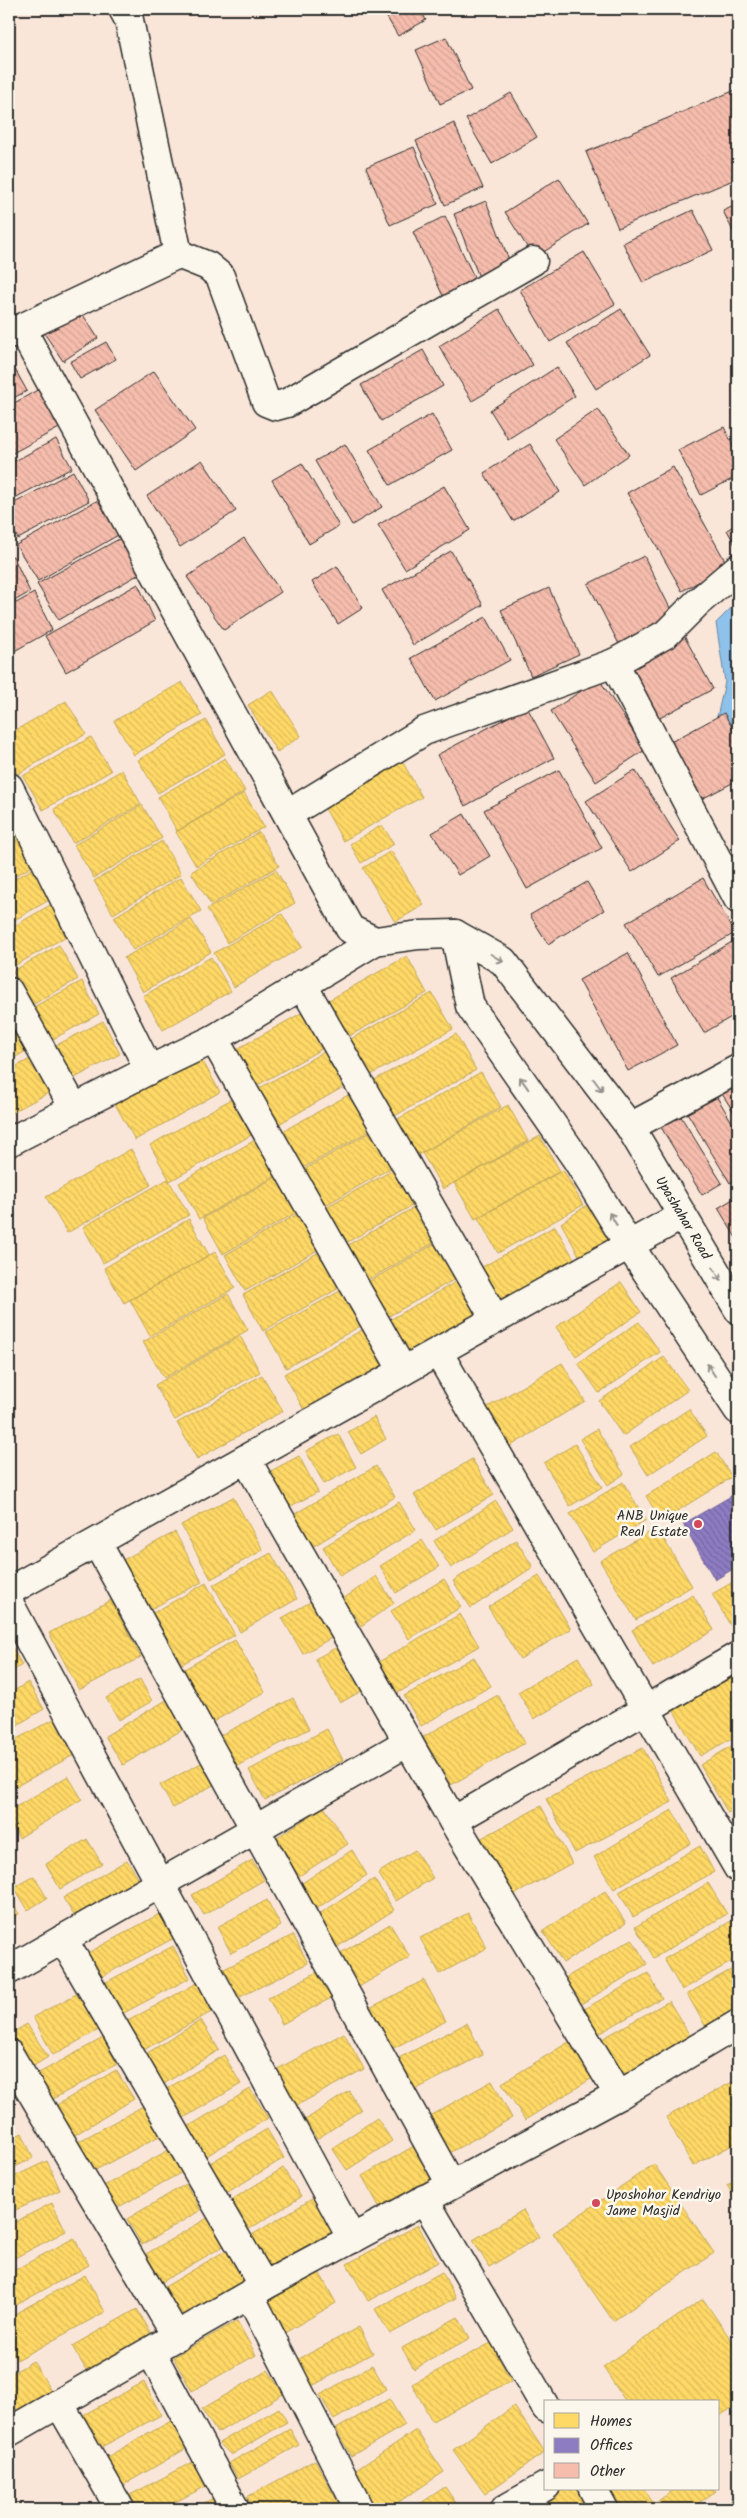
<svg xmlns="http://www.w3.org/2000/svg" width="747" height="2518" viewBox="0 0 747 2518" font-family="Kalam,sans-serif">
<style>
.water{fill:#8ec2eb;stroke:#66869e}
.homes{fill:url(#homes-back-hatch);stroke:#bfa554}
.offices{fill:url(#offices-back-hatch);stroke:#706495}
.building{fill:url(#building-back-hatch);stroke:#2b2b2b}
.lines{fill:none;stroke-linecap:round;stroke-linejoin:round}
.minor-casing{stroke:#2b2b2b;stroke-width:31}
.tertiary-casing{stroke:#2b2b2b;stroke-width:31}
.minor{stroke:#fbf7ec;stroke-width:28}
.tertiary{stroke:#fbf7ec;stroke-width:28}
.oneway{stroke:#93918c}
.poi-dot{fill:#d1495b;stroke:#fbf7ec;stroke-width:2}
.labels{text-anchor:middle;dominant-baseline:central;stroke-width:5;stroke-linejoin:round;paint-order:stroke}
.street-label{font-size:14px;fill:#2b2b2b;stroke:#fbf7ec}
.poi-label{font-size:14px;fill:#2b2b2b;stroke:#fbf7ec;text-anchor:end}
</style>
<defs>
<pattern id="homes-back-hatch" width="6" height="6" patternUnits="userSpaceOnUse" patternTransform="scale(1.25)"><rect width="6" height="6" fill="#ffd966"/><path d="M-1 5l2 2M0 0l6 6M5-1l2 2" fill="none" stroke="#dbba59"/></pattern>
<pattern id="offices-back-hatch" width="6" height="6" patternUnits="userSpaceOnUse" patternTransform="scale(1.25)"><rect width="6" height="6" fill="#8e7cc3"/><path d="M-1 5l2 2M0 0l6 6M5-1l2 2" fill="none" stroke="#74669f"/></pattern>
<pattern id="building-back-hatch" width="6" height="6" patternUnits="userSpaceOnUse" patternTransform="scale(1.25)"><rect width="6" height="6" fill="#f6bdad"/><path d="M-1 5l2 2M0 0l6 6M5-1l2 2" fill="none" stroke="#d3a395"/></pattern>
</defs>
<rect width="100%" height="100%" fill="#fae6d9"/>
<filter id="ink" filterUnits="userSpaceOnUse"><feTurbulence type="fractalNoise" baseFrequency=".02" numOctaves="2"/><feDisplacementMap in="SourceGraphic" scale="10" xChannelSelector="R" yChannelSelector="G"/><feConvolveMatrix kernelMatrix="1 2 1 2 8 2 1 2 1" color-interpolation-filters="sRGB"/></filter>
<g filter="url(#ink)">
<polygon class="water" points="738,601 738,735 717,717 725,682 716,623"/>
<g class="homes">
<polygon points="182,682 202,715 134,755 114,721"/>
<polygon points="272,690 301,736 277,752 248,705"/>
<polygon points="66,701 86,734 18,774 9,758 9,734"/>
<polygon points="206,720 225,754 158,793 138,760"/>
<polygon points="91,737 111,771 43,810 23,776"/>
<polygon points="225,758 245,791 177,831 158,797"/>
<polygon points="401,759 422,797 343,841 322,803"/>
<polygon points="122,770 141,804 73,843 54,809"/>
<polygon points="244,793 264,827 196,866 176,832"/>
<polygon points="142,805 162,838 94,878 74,845"/>
<polygon points="9,820 33,866 9,879"/>
<polygon points="382,825 394,844 361,863 350,844"/>
<polygon points="259,832 279,866 211,905 191,872"/>
<polygon points="162,841 181,874 113,914 94,881"/>
<polygon points="391,851 424,905 395,922 363,868"/>
<polygon points="36,867 51,899 9,923 9,882"/>
<polygon points="276,870 295,903 227,943 207,909"/>
<polygon points="181,877 201,911 133,950 114,917"/>
<polygon points="57,901 72,933 9,969 9,929"/>
<polygon points="282,914 302,947 234,987 214,953"/>
<polygon points="191,919 211,952 143,992 124,958"/>
<polygon points="59,945 78,979 32,1005 13,971"/>
<polygon points="407,956 427,993 342,1040 322,1004"/>
<polygon points="211,957 231,991 163,1030 143,996"/>
<polygon points="82,981 99,1014 46,1043 28,1010"/>
<polygon points="432,993 453,1029 367,1077 347,1041"/>
<polygon points="314,1006 334,1042 249,1090 228,1054"/>
<polygon points="103,1021 120,1054 67,1082 49,1049"/>
<polygon points="15,1022 31,1048 9,1061 9,1025"/>
<polygon points="456,1034 476,1070 391,1118 371,1082"/>
<polygon points="334,1046 354,1081 270,1129 249,1094"/>
<polygon points="36,1056 54,1090 9,1114 9,1070"/>
<polygon points="200,1056 220,1092 135,1140 115,1104"/>
<polygon points="481,1072 501,1107 416,1156 396,1120"/>
<polygon points="359,1089 380,1125 294,1173 274,1136"/>
<polygon points="235,1097 255,1133 170,1181 150,1145"/>
<polygon points="508,1105 528,1141 443,1189 422,1153"/>
<polygon points="381,1126 401,1162 317,1210 296,1174"/>
<polygon points="264,1135 284,1171 199,1219 179,1183"/>
<polygon points="540,1136 560,1171 475,1219 454,1183"/>
<polygon points="131,1149 151,1185 67,1233 46,1197"/>
<polygon points="402,1165 422,1200 337,1248 317,1212"/>
<polygon points="288,1170 308,1206 223,1254 203,1218"/>
<polygon points="563,1170 583,1205 498,1253 478,1218"/>
<polygon points="168,1179 189,1215 103,1263 83,1227"/>
<polygon points="593,1201 619,1233 580,1257 561,1223"/>
<polygon points="424,1202 444,1237 359,1285 339,1250"/>
<polygon points="310,1207 330,1243 245,1291 225,1255"/>
<polygon points="189,1219 209,1255 124,1303 104,1268"/>
<polygon points="555,1226 576,1262 490,1309 470,1274"/>
<polygon points="445,1238 466,1273 380,1321 361,1286"/>
<polygon points="328,1247 348,1283 263,1331 243,1295"/>
<polygon points="215,1252 235,1288 150,1336 130,1300"/>
<polygon points="466,1276 486,1313 402,1360 381,1325"/>
<polygon points="621,1282 641,1312 576,1356 556,1327"/>
<polygon points="351,1285 371,1320 286,1368 266,1332"/>
<polygon points="228,1294 248,1330 164,1378 143,1342"/>
<polygon points="639,1322 660,1352 599,1393 578,1363"/>
<polygon points="369,1326 389,1361 304,1410 284,1374"/>
<polygon points="240,1336 260,1372 175,1420 155,1385"/>
<polygon points="664,1357 688,1390 623,1436 599,1401"/>
<polygon points="562,1363 585,1401 509,1447 486,1408"/>
<polygon points="262,1375 283,1411 197,1459 177,1423"/>
<polygon points="689,1409 707,1436 648,1475 630,1447"/>
<polygon points="374,1417 386,1439 361,1454 348,1432"/>
<polygon points="597,1429 624,1474 608,1485 580,1439"/>
<polygon points="338,1434 356,1467 324,1484 306,1451"/>
<polygon points="575,1444 602,1487 570,1506 544,1463"/>
<polygon points="716,1452 732,1477 661,1521 646,1496"/>
<polygon points="299,1456 318,1492 285,1509 267,1473"/>
<polygon points="472,1459 494,1495 436,1530 414,1495"/>
<polygon points="376,1466 395,1497 312,1547 293,1515"/>
<polygon points="623,1482 646,1520 593,1552 570,1514"/>
<polygon points="233,1497 263,1550 211,1579 181,1525"/>
<polygon points="496,1501 513,1528 451,1568 434,1541"/>
<polygon points="399,1502 416,1530 340,1576 323,1547"/>
<polygon points="657,1528 692,1586 636,1620 600,1561"/>
<polygon points="175,1532 202,1582 147,1611 121,1561"/>
<polygon points="422,1540 439,1567 396,1593 380,1566"/>
<polygon points="516,1540 533,1567 471,1608 453,1581"/>
<polygon points="271,1553 297,1599 240,1632 213,1585"/>
<polygon points="376,1576 394,1603 361,1626 343,1599"/>
<polygon points="539,1576 571,1629 520,1659 488,1607"/>
<polygon points="444,1579 461,1607 409,1639 391,1611"/>
<polygon points="738,1579 738,1627 733,1630 712,1594"/>
<polygon points="206,1583 235,1635 182,1664 153,1613"/>
<polygon points="693,1595 714,1630 653,1667 632,1630"/>
<polygon points="111,1600 141,1657 79,1690 49,1633"/>
<polygon points="312,1601 333,1637 303,1654 282,1618"/>
<polygon points="460,1614 479,1646 396,1694 377,1663"/>
<polygon points="235,1640 265,1692 211,1723 181,1671"/>
<polygon points="9,1642 22,1665 9,1673"/>
<polygon points="341,1645 365,1689 340,1703 315,1659"/>
<polygon points="474,1657 491,1686 421,1726 404,1696"/>
<polygon points="578,1657 594,1684 534,1719 518,1692"/>
<polygon points="738,1670 738,1735 700,1756 672,1708"/>
<polygon points="140,1679 152,1701 119,1720 106,1698"/>
<polygon points="28,1682 44,1709 9,1730 9,1694"/>
<polygon points="498,1695 525,1743 451,1785 423,1737"/>
<polygon points="170,1698 187,1727 123,1765 105,1736"/>
<polygon points="293,1698 309,1729 231,1769 215,1738"/>
<polygon points="54,1719 74,1755 9,1790 9,1743"/>
<polygon points="327,1729 343,1760 265,1800 249,1770"/>
<polygon points="738,1742 738,1807 728,1813 700,1765"/>
<polygon points="643,1748 672,1802 575,1853 546,1799"/>
<polygon points="203,1762 215,1784 173,1808 160,1785"/>
<polygon points="68,1776 82,1799 19,1838 9,1821 9,1811"/>
<polygon points="541,1806 572,1863 510,1897 478,1840"/>
<polygon points="324,1807 348,1844 293,1880 268,1843"/>
<polygon points="672,1810 691,1843 614,1889 594,1857"/>
<polygon points="738,1812 738,1831 731,1817"/>
<polygon points="87,1839 102,1864 60,1889 46,1864"/>
<polygon points="700,1846 714,1872 633,1917 619,1892"/>
<polygon points="352,1850 367,1875 310,1913 293,1889"/>
<polygon points="415,1850 433,1878 396,1901 378,1873"/>
<polygon points="127,1860 141,1883 78,1922 63,1898"/>
<polygon points="252,1860 264,1880 204,1915 192,1895"/>
<polygon points="34,1876 47,1898 28,1910 14,1887"/>
<polygon points="374,1879 394,1910 334,1949 313,1918"/>
<polygon points="708,1883 727,1914 654,1958 635,1927"/>
<polygon points="605,1891 626,1923 563,1963 543,1931"/>
<polygon points="9,1898 19,1914 9,1920"/>
<polygon points="267,1900 281,1926 231,1953 217,1927"/>
<polygon points="163,1912 176,1937 99,1978 86,1954"/>
<polygon points="468,1913 487,1948 440,1974 420,1938"/>
<polygon points="733,1920 738,1929 738,1958 682,1990 664,1959"/>
<polygon points="390,1924 410,1957 357,1988 337,1955"/>
<polygon points="293,1935 308,1963 234,2000 220,1971"/>
<polygon points="632,1939 647,1964 581,2004 565,1978"/>
<polygon points="173,1946 190,1978 118,2016 101,1985"/>
<polygon points="738,1966 738,2012 707,2029 687,1994"/>
<polygon points="319,1971 333,1997 282,2024 268,1998"/>
<polygon points="648,1973 662,1998 593,2037 579,2012"/>
<polygon points="424,1980 446,2021 386,2052 364,2011"/>
<polygon points="197,1983 213,2011 140,2052 124,2023"/>
<polygon points="84,1990 104,2027 53,2055 33,2017"/>
<polygon points="669,2001 690,2036 623,2076 602,2039"/>
<polygon points="201,2020 219,2050 162,2085 144,2055"/>
<polygon points="467,2023 483,2055 409,2093 393,2061"/>
<polygon points="27,2024 48,2057 24,2072 9,2046 9,2035"/>
<polygon points="344,2033 364,2069 290,2109 270,2073"/>
<polygon points="103,2038 117,2064 51,2100 37,2074"/>
<polygon points="572,2040 594,2077 525,2120 502,2083"/>
<polygon points="224,2055 241,2084 180,2120 163,2091"/>
<polygon points="116,2070 134,2099 68,2139 50,2109"/>
<polygon points="738,2079 738,2142 693,2166 666,2117"/>
<polygon points="492,2081 512,2118 442,2157 422,2120"/>
<polygon points="250,2089 268,2118 205,2157 186,2128"/>
<polygon points="349,2091 361,2110 317,2139 305,2120"/>
<polygon points="147,2104 163,2134 88,2174 72,2145"/>
<polygon points="377,2118 392,2141 347,2170 332,2148"/>
<polygon points="267,2129 284,2158 223,2195 205,2166"/>
<polygon points="22,2133 33,2158 9,2170 9,2139"/>
<polygon points="414,2146 433,2178 380,2208 362,2176"/>
<polygon points="174,2147 186,2170 115,2209 102,2187"/>
<polygon points="47,2161 60,2190 9,2213 9,2179"/>
<polygon points="654,2164 714,2253 613,2321 553,2233"/>
<polygon points="283,2168 301,2197 246,2231 228,2202"/>
<polygon points="738,2179 738,2205 727,2185"/>
<polygon points="186,2184 201,2210 142,2245 127,2219"/>
<polygon points="317,2196 338,2232 271,2271 250,2236"/>
<polygon points="52,2203 66,2231 9,2261 9,2225"/>
<polygon points="523,2210 539,2237 489,2267 473,2240"/>
<polygon points="211,2216 227,2244 162,2282 146,2254"/>
<polygon points="418,2225 438,2262 368,2301 347,2264"/>
<polygon points="74,2238 89,2265 9,2309 9,2273"/>
<polygon points="233,2246 254,2280 178,2325 158,2291"/>
<polygon points="318,2270 336,2303 286,2332 267,2299"/>
<polygon points="442,2272 456,2298 390,2334 375,2309"/>
<polygon points="85,2275 105,2312 17,2360 9,2344 9,2317"/>
<polygon points="703,2299 738,2350 738,2404 718,2417 718,2402 626,2402 603,2367"/>
<polygon points="137,2309 157,2343 92,2380 72,2346"/>
<polygon points="458,2317 470,2338 414,2369 402,2348"/>
<polygon points="237,2321 256,2355 192,2391 173,2357"/>
<polygon points="359,2327 373,2353 312,2386 297,2360"/>
<polygon points="491,2343 511,2381 432,2421 412,2384"/>
<polygon points="33,2361 54,2395 9,2420 9,2375"/>
<polygon points="372,2365 386,2389 334,2420 320,2395"/>
<polygon points="268,2370 283,2394 217,2433 202,2409"/>
<polygon points="144,2382 161,2415 92,2452 74,2420"/>
<polygon points="389,2399 405,2425 351,2456 336,2429"/>
<polygon points="514,2406 545,2452 485,2494 453,2450"/>
<polygon points="279,2408 287,2422 231,2455 219,2443"/>
<polygon points="178,2417 194,2444 113,2491 96,2463"/>
<polygon points="290,2429 299,2445 238,2479 229,2463"/>
<polygon points="416,2430 444,2472 388,2509 368,2509 347,2476"/>
<polygon points="315,2460 340,2506 335,2509 254,2509 247,2497"/>
<polygon points="193,2462 208,2485 162,2509 138,2509 130,2495"/>
<polygon points="445,2487 460,2509 412,2509"/>
<polygon points="556,2489 577,2489 588,2509 521,2509"/>
<polygon points="610,2489 644,2489 657,2509 614,2509 604,2493"/>
<polygon points="675,2489 714,2489 716,2491 690,2509 663,2509 658,2501"/>
<polygon points="218,2496 224,2509 192,2509"/>
</g>
<polygon class="offices" points="738,1492 738,1566 715,1580 683,1524"/>
<g class="building">
<polygon points="382,9 420,9 426,20 398,36"/>
<polygon points="446,37 471,90 440,104 416,50"/>
<polygon points="738,89 738,178 618,228 586,152"/>
<polygon points="511,93 537,137 492,164 466,119"/>
<polygon points="454,123 483,188 445,205 416,141"/>
<polygon points="414,147 438,204 390,225 366,167"/>
<polygon points="559,178 588,224 534,258 505,212"/>
<polygon points="486,201 511,265 479,277 454,214"/>
<polygon points="738,204 738,241 723,211"/>
<polygon points="693,210 713,250 643,283 623,243"/>
<polygon points="445,216 476,281 443,296 413,232"/>
<polygon points="584,252 615,304 550,342 520,290"/>
<polygon points="76,304 98,338 63,361 40,327"/>
<polygon points="499,309 533,365 472,401 439,346"/>
<polygon points="621,309 650,355 596,389 567,343"/>
<polygon points="106,342 116,359 80,379 70,362"/>
<polygon points="423,350 443,386 381,421 361,385"/>
<polygon points="11,362 27,391 9,400 9,363"/>
<polygon points="557,367 575,396 508,439 490,410"/>
<polygon points="154,371 195,430 136,471 95,410"/>
<polygon points="41,388 61,427 9,455 9,406"/>
<polygon points="598,409 629,455 585,485 554,439"/>
<polygon points="432,414 452,450 390,485 369,450"/>
<polygon points="724,427 738,455 738,476 701,495 678,450"/>
<polygon points="56,439 72,468 9,501 9,464"/>
<polygon points="345,444 382,507 352,525 315,461"/>
<polygon points="530,444 560,492 513,521 484,473"/>
<polygon points="202,460 236,511 180,547 147,496"/>
<polygon points="302,463 339,526 309,544 272,480"/>
<polygon points="673,467 728,566 682,591 627,493"/>
<polygon points="73,471 89,501 18,539 9,522 9,506"/>
<polygon points="444,486 470,530 405,569 378,525"/>
<polygon points="109,494 127,530 38,581 16,545"/>
<polygon points="738,523 738,550 727,530"/>
<polygon points="130,533 148,569 59,620 37,584"/>
<polygon points="244,538 281,592 224,630 187,577"/>
<polygon points="451,551 483,605 413,645 382,590"/>
<polygon points="13,556 30,592 9,604 9,558"/>
<polygon points="644,556 676,620 621,648 588,584"/>
<polygon points="337,566 363,608 338,624 312,582"/>
<polygon points="138,584 155,621 66,672 45,636"/>
<polygon points="549,588 579,654 531,676 501,610"/>
<polygon points="34,593 52,630 9,654 9,607"/>
<polygon points="486,617 510,660 435,701 411,658"/>
<polygon points="682,632 713,689 656,720 625,662"/>
<polygon points="599,679 645,750 596,782 551,711"/>
<polygon points="527,707 554,758 465,806 437,755"/>
<polygon points="724,713 738,738 738,780 698,801 667,744"/>
<polygon points="559,770 602,848 527,889 484,810"/>
<polygon points="635,770 680,841 632,872 586,801"/>
<polygon points="464,814 490,856 458,875 432,833"/>
<polygon points="703,878 735,933 658,977 626,923"/>
<polygon points="587,882 604,910 548,944 530,915"/>
<polygon points="737,939 738,1013 704,1033 671,978"/>
<polygon points="628,953 677,1045 628,1071 579,980"/>
<polygon points="738,1077 738,1119 719,1089"/>
<polygon points="712,1089 738,1132 738,1178 730,1183 683,1106"/>
<polygon points="675,1107 722,1183 702,1195 656,1119"/>
<polygon points="738,1196 738,1241 718,1208"/>
</g>
<g class="lines">
<g class="minor-casing">
<g id="minor">
<polyline points="178,254 208,266 220,276 266,402 276,406 287,403 533,261"/>
<polyline points="21,328 350,929 375,941 419,935 455,934"/>
<polyline points="9,334 178,254 129,20 123,9"/>
<polyline points="614,663 666,634 697,603 738,568"/>
<polyline points="9,787 149,1070 214,1039 403,1371"/>
<polyline points="288,814 424,731 614,663 738,899"/>
<polyline points="302,984 495,1319"/>
<polyline points="9,992 74,1108"/>
<polyline points="214,1039 375,941"/>
<polyline points="9,1142 149,1070"/>
<polyline points="438,1352 738,1868"/>
<polyline points="246,1459 408,1742"/>
<polyline points="97,1543 451,2184"/>
<polyline points="9,1591 681,1216"/>
<polyline points="9,1603 352,2239"/>
<polyline points="453,1821 619,2095"/>
<polyline points="63,1939 264,2286"/>
<polyline points="9,1970 408,1742 453,1821 738,1656"/>
<polyline points="9,2054 177,2337"/>
<polyline points="424,2199 546,2408"/>
<polyline points="250,2296 359,2509"/>
<polyline points="151,2352 235,2509"/>
<polyline points="59,2403 120,2509"/>
<polyline points="9,2432 264,2286 619,2095 738,2024"/>
<polyline points="593,2489 604,2509"/>
<polyline points="505,2509 546,2486"/>
</g>
</g>
<g class="tertiary-casing">
<g id="tertiary">
<polyline points="455,934 470,1006 577,1160 629,1245 738,1410"/>
<polyline points="455,934 503,961 630,1127 738,1309"/>
<polyline points="630,1127 738,1069"/>
</g>
</g>
<use href="#minor" class="minor"/>
<use href="#tertiary" class="tertiary"/>
</g>
<defs><path id="oneway-shaft" d="M-6 0H5M1.5-3L5.5 0L1.5 3" fill="none" stroke-width="1.6" stroke-linecap="round" stroke-linejoin="round" transform="scale(1.25)"/></defs>
<g class="oneway">
<use href="#oneway-shaft" transform="translate(497 958) rotate(32)"/>
<use href="#oneway-shaft" transform="translate(524 1083) rotate(-125)"/>
<use href="#oneway-shaft" transform="translate(598 1085) rotate(53)"/>
<use href="#oneway-shaft" transform="translate(613 1219) rotate(-121)"/>
<use href="#oneway-shaft" transform="translate(717 1274) rotate(58)"/>
<use href="#oneway-shaft" transform="translate(711 1370) rotate(-124)"/>
</g>
</g>
<g class="poi-dot">
<circle cx="698" cy="1524" r="5"/>
<circle cx="596" cy="2203" r="5"/>
</g>
<g class="labels">
<g class="street-label">
<text transform="translate(683 1218) rotate(59)">Upashahar Road</text>
</g>
<g class="poi-label">
<text x="688" y="1516">ANB Unique<tspan x="688" dy="16">Real Estate</tspan></text>
<text x="606" y="2195" text-anchor="start">Uposhohor Kendriyo<tspan x="606" dy="16">Jame Masjid</tspan></text>
</g>
</g>
<rect width="747" height="2518" fill="none" stroke="#fbf7ec" stroke-width="30"/>
<rect x="15" y="15" width="717" height="2488" fill="none" stroke="#2b2b2b" stroke-width="2" filter="url(#ink)"/>
<rect x="544" y="2400" width="175" height="90" fill="#fbf7ec" stroke="#a8a59f"/>
<rect x="554" y="2413" width="25" height="15" fill="#ffd966" stroke="#a8a59f"/>
<text x="590" y="2426" font-size="15" fill="#2b2b2b">Homes</text>
<rect x="554" y="2438" width="25" height="15" fill="#8e7cc3" stroke="#a8a59f"/>
<text x="590" y="2450" font-size="15" fill="#2b2b2b">Offices</text>
<rect x="554" y="2463" width="25" height="15" fill="#f6bdad" stroke="#a8a59f"/>
<text x="590" y="2476" font-size="15" fill="#2b2b2b">Other</text>
</svg>
